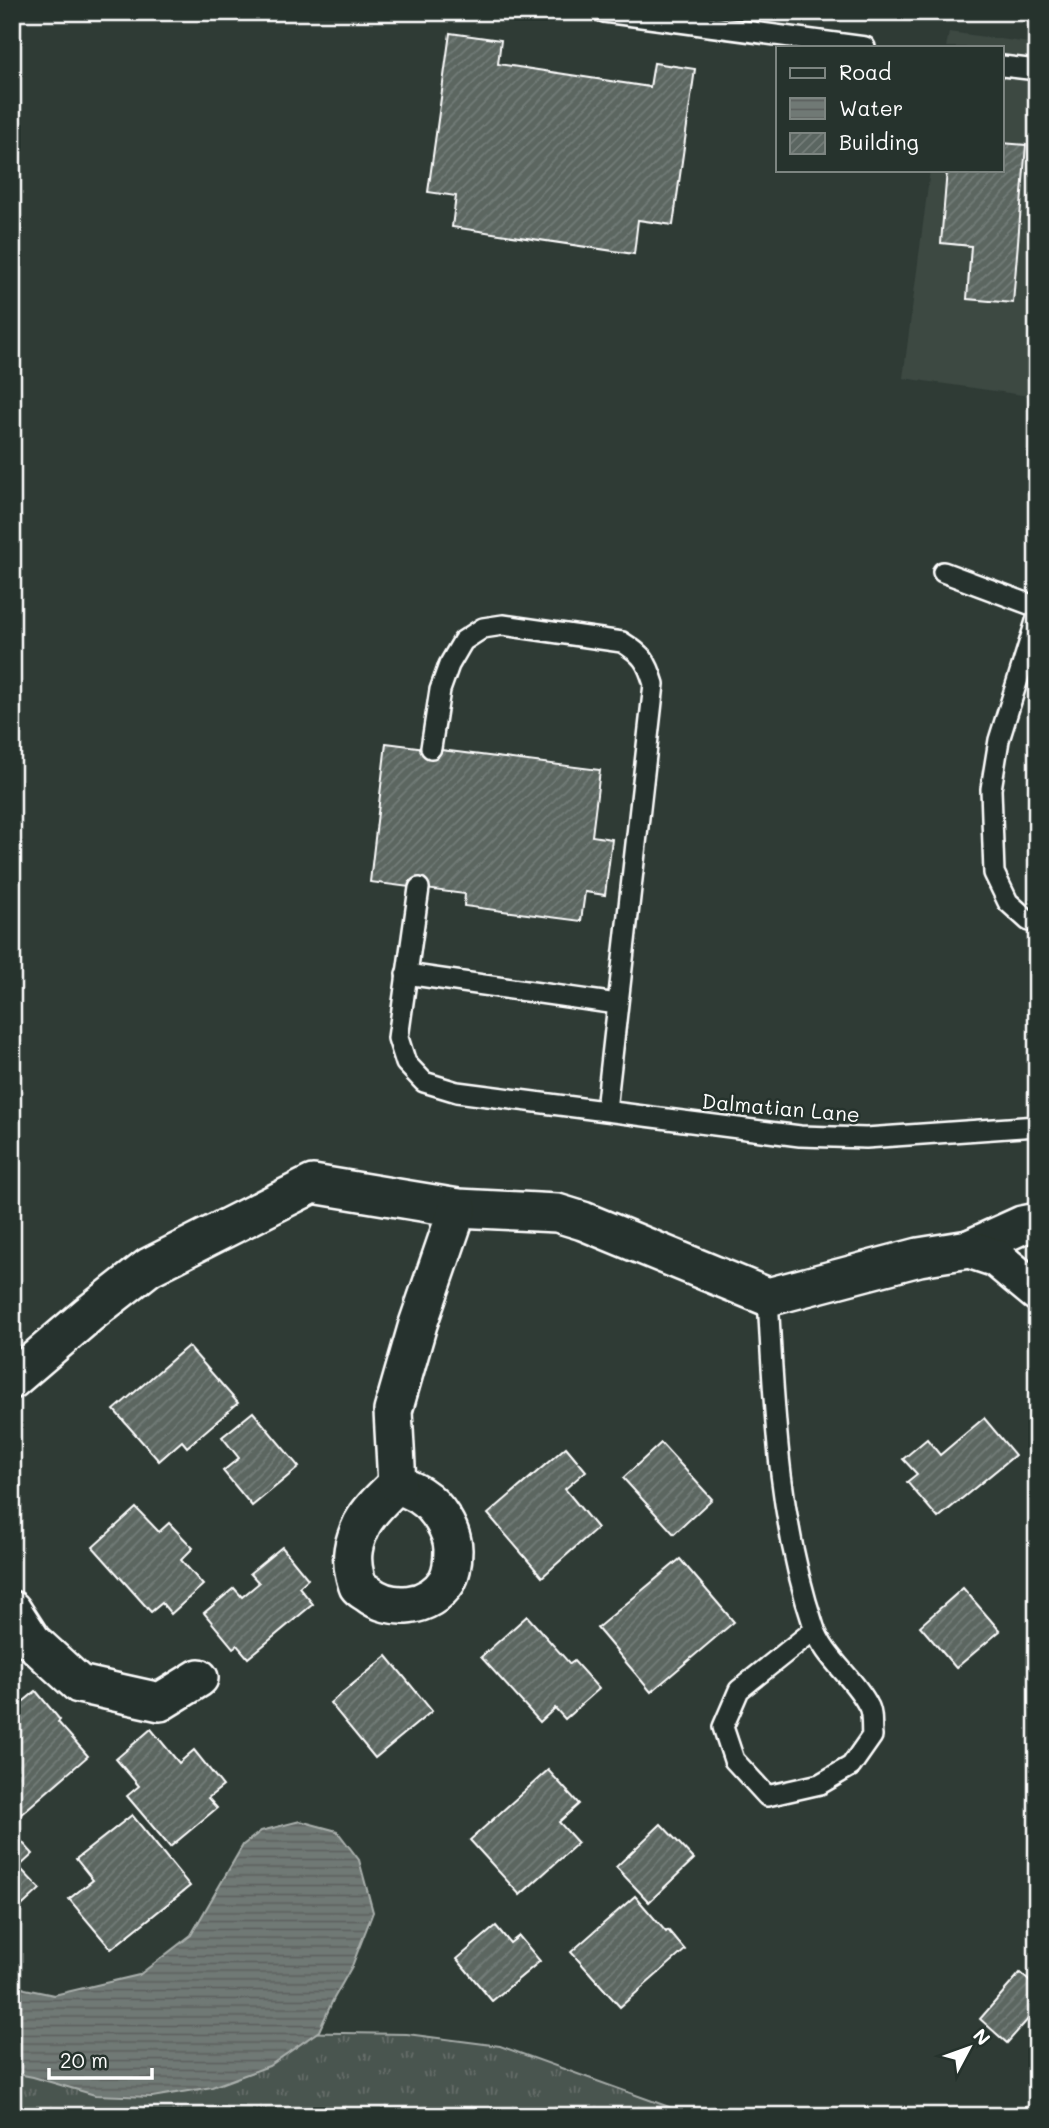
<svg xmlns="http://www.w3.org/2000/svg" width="1049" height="2128" viewBox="0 0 1049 2128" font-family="Mali,sans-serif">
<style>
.built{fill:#3c4842}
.grass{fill:url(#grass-tufts);stroke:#a4aaa7;stroke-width:2}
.water{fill:url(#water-rules);stroke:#a9afac;stroke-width:2}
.building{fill:url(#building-hatch);stroke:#fff;stroke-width:2}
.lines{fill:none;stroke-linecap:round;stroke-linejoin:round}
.service-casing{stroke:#fff;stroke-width:24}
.minor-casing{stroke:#fff;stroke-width:42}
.service{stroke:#26332d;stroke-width:19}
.minor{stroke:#26332d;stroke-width:37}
.labels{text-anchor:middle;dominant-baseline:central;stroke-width:5;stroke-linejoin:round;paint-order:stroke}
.street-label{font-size:21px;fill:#fff;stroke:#26332d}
</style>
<defs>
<pattern id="grass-tufts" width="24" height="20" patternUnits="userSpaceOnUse" patternTransform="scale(1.75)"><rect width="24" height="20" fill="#4a544f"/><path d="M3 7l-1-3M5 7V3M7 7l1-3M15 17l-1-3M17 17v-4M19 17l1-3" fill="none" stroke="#656e69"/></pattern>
<pattern id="water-rules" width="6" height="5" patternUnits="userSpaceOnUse" patternTransform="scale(1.75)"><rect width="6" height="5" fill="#707975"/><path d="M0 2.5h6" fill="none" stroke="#5e6260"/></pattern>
<pattern id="building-hatch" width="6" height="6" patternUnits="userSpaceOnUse" patternTransform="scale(1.75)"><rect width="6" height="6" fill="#5b6661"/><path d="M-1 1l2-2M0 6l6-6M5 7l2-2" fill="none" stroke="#747d79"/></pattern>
</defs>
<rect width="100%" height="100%" fill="#2f3b35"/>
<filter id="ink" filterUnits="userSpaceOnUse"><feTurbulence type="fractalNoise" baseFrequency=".0143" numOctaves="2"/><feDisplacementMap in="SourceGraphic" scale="14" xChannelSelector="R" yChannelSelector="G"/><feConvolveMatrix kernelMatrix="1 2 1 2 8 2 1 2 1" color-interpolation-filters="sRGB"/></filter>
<g filter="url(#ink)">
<polygon class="built" points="949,32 1037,44 1037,397 903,378 930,170 1002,170 1002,47 946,47"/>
<polygon class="grass" points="12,2028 407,2034 500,2046 694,2116 12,2116"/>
<polygon class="water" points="300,1821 337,1831 359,1860 373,1912 352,1966 333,2000 319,2031 269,2066 212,2087 152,2097 95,2095 33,2077 12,2073 12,1983 25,1989 54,1995 139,1975 191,1935 243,1845 261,1831"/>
<g class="building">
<polygon points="450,33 501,40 498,64 650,87 654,63 695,69 673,225 638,220 634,254 452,227 456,196 428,192"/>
<polygon points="1002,143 1026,145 1013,303 967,299 971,246 941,243 947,170 1002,170"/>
<polygon points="386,743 600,770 592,836 612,839 605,895 585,892 581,921 464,906 465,894 370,882"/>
<polygon points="188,1346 238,1403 187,1447 182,1441 159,1461 114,1410"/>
<polygon points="253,1412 299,1467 252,1506 223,1471 239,1458 222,1437"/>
<polygon points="984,1418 1015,1455 938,1518 907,1482 917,1474 903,1459 927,1439 940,1455"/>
<polygon points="661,1443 712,1499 674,1534 623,1478"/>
<polygon points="566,1447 586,1471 565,1489 597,1528 542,1577 488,1514"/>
<polygon points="136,1508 159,1532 169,1523 193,1548 181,1560 203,1585 171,1614 162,1603 151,1612 93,1547"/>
<polygon points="282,1547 308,1579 299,1587 313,1604 248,1658 237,1645 233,1648 204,1613 234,1588 242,1597 259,1583 250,1573"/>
<polygon points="680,1559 734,1622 651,1692 597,1628"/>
<polygon points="963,1588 1000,1631 956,1668 920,1626"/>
<polygon points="527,1616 570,1664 574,1661 599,1689 565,1719 555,1708 540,1722 481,1657"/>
<polygon points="387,1656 432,1711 375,1758 330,1703"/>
<polygon points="36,1691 60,1720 58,1722 88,1756 12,1822 12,1711"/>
<polygon points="151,1729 179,1763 194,1750 223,1786 208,1798 217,1808 170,1847 127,1796 139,1786 116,1759"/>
<polygon points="548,1770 579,1804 559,1822 578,1843 520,1895 470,1840"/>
<polygon points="132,1815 190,1886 111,1949 69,1899 93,1880 76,1859"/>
<polygon points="661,1824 694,1859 649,1902 616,1867"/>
<polygon points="12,1831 33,1854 19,1867 40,1889 12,1915"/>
<polygon points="635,1896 666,1932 668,1930 685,1950 620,2007 571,1952"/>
<polygon points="496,1926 510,1943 519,1936 540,1961 492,2001 457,1959"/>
<polygon points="1020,1973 1037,1988 1037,2009 1007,2043 980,2019"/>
</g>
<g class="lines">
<g class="service-casing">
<g id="service">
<polyline points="604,12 865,47"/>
<polyline points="1002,66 1037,70"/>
<polyline points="943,572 1037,607"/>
<polyline points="1037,618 999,740 991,789 994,873 1008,902 1029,921 1037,922"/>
<path d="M431 748 440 690 449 665 463 641 483 628 503 625 622 642C643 655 647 661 654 684L606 1110"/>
<polyline points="419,888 398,1038 406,1063 424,1082 457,1092 800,1136 866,1138 1037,1126"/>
<polyline points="406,974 617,1004"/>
<path d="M768 1297C774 1407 778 1521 814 1627 824 1658 854 1677 868 1705 873 1713 871 1727 872 1736L851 1766 820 1784 767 1796 734 1760 723 1727 739 1690 814 1630"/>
</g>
</g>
<g class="minor-casing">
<g id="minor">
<polyline points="969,1249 1022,1225 1037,1222"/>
<polyline points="12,1380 89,1314 149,1267 313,1184 458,1208 557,1213 583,1221 768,1297 919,1257 969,1249 996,1258 1037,1292"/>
<path d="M397 1484C405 1488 414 1491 421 1496 437 1506 453 1531 453 1550 453 1561 452 1572 447 1581 429 1609 391 1612 367 1593 364 1591 360 1589 358 1586 357 1584 356 1579 355 1576 350 1557 353 1543 362 1524 370 1509 385 1496 397 1484Z"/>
<polyline points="397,1484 393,1411 418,1324 458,1208"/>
<polyline points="12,1610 32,1641 79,1684 160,1702 199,1678"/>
</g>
</g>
<use href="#service" class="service"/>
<use href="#minor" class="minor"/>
</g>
</g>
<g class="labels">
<g class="street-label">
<text transform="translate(781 1107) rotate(5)">Dalmatian Lane</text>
</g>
</g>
<rect width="1049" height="2128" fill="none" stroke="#26332d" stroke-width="42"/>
<rect x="21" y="21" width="1007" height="2086" fill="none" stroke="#fff" stroke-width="2.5" filter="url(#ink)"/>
<rect x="776" y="46" width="228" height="126" fill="#26332d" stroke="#7d8581" stroke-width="2"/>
<rect x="790" y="68" width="35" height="10" fill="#26332d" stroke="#7d8581" stroke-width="2"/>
<text x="839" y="80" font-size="21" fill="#ffffff">Road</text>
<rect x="790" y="98" width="35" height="21" fill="url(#water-rules)" stroke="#7d8581" stroke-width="2"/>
<text x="839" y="116" font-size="21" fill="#ffffff">Water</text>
<rect x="790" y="133" width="35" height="21" fill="url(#building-hatch)" stroke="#7d8581" stroke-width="2"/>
<text x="839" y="150" font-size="21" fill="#ffffff">Building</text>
<g transform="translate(969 2048) rotate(49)" stroke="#26332d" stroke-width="5" paint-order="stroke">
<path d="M0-5L12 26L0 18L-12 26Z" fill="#ffffff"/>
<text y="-10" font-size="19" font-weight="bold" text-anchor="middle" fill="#ffffff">N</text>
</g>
<path d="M49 2068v10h103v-10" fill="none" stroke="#ffffff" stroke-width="3.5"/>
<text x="60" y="2068" font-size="21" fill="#ffffff" stroke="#26332d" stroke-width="5" paint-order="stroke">20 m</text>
</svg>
